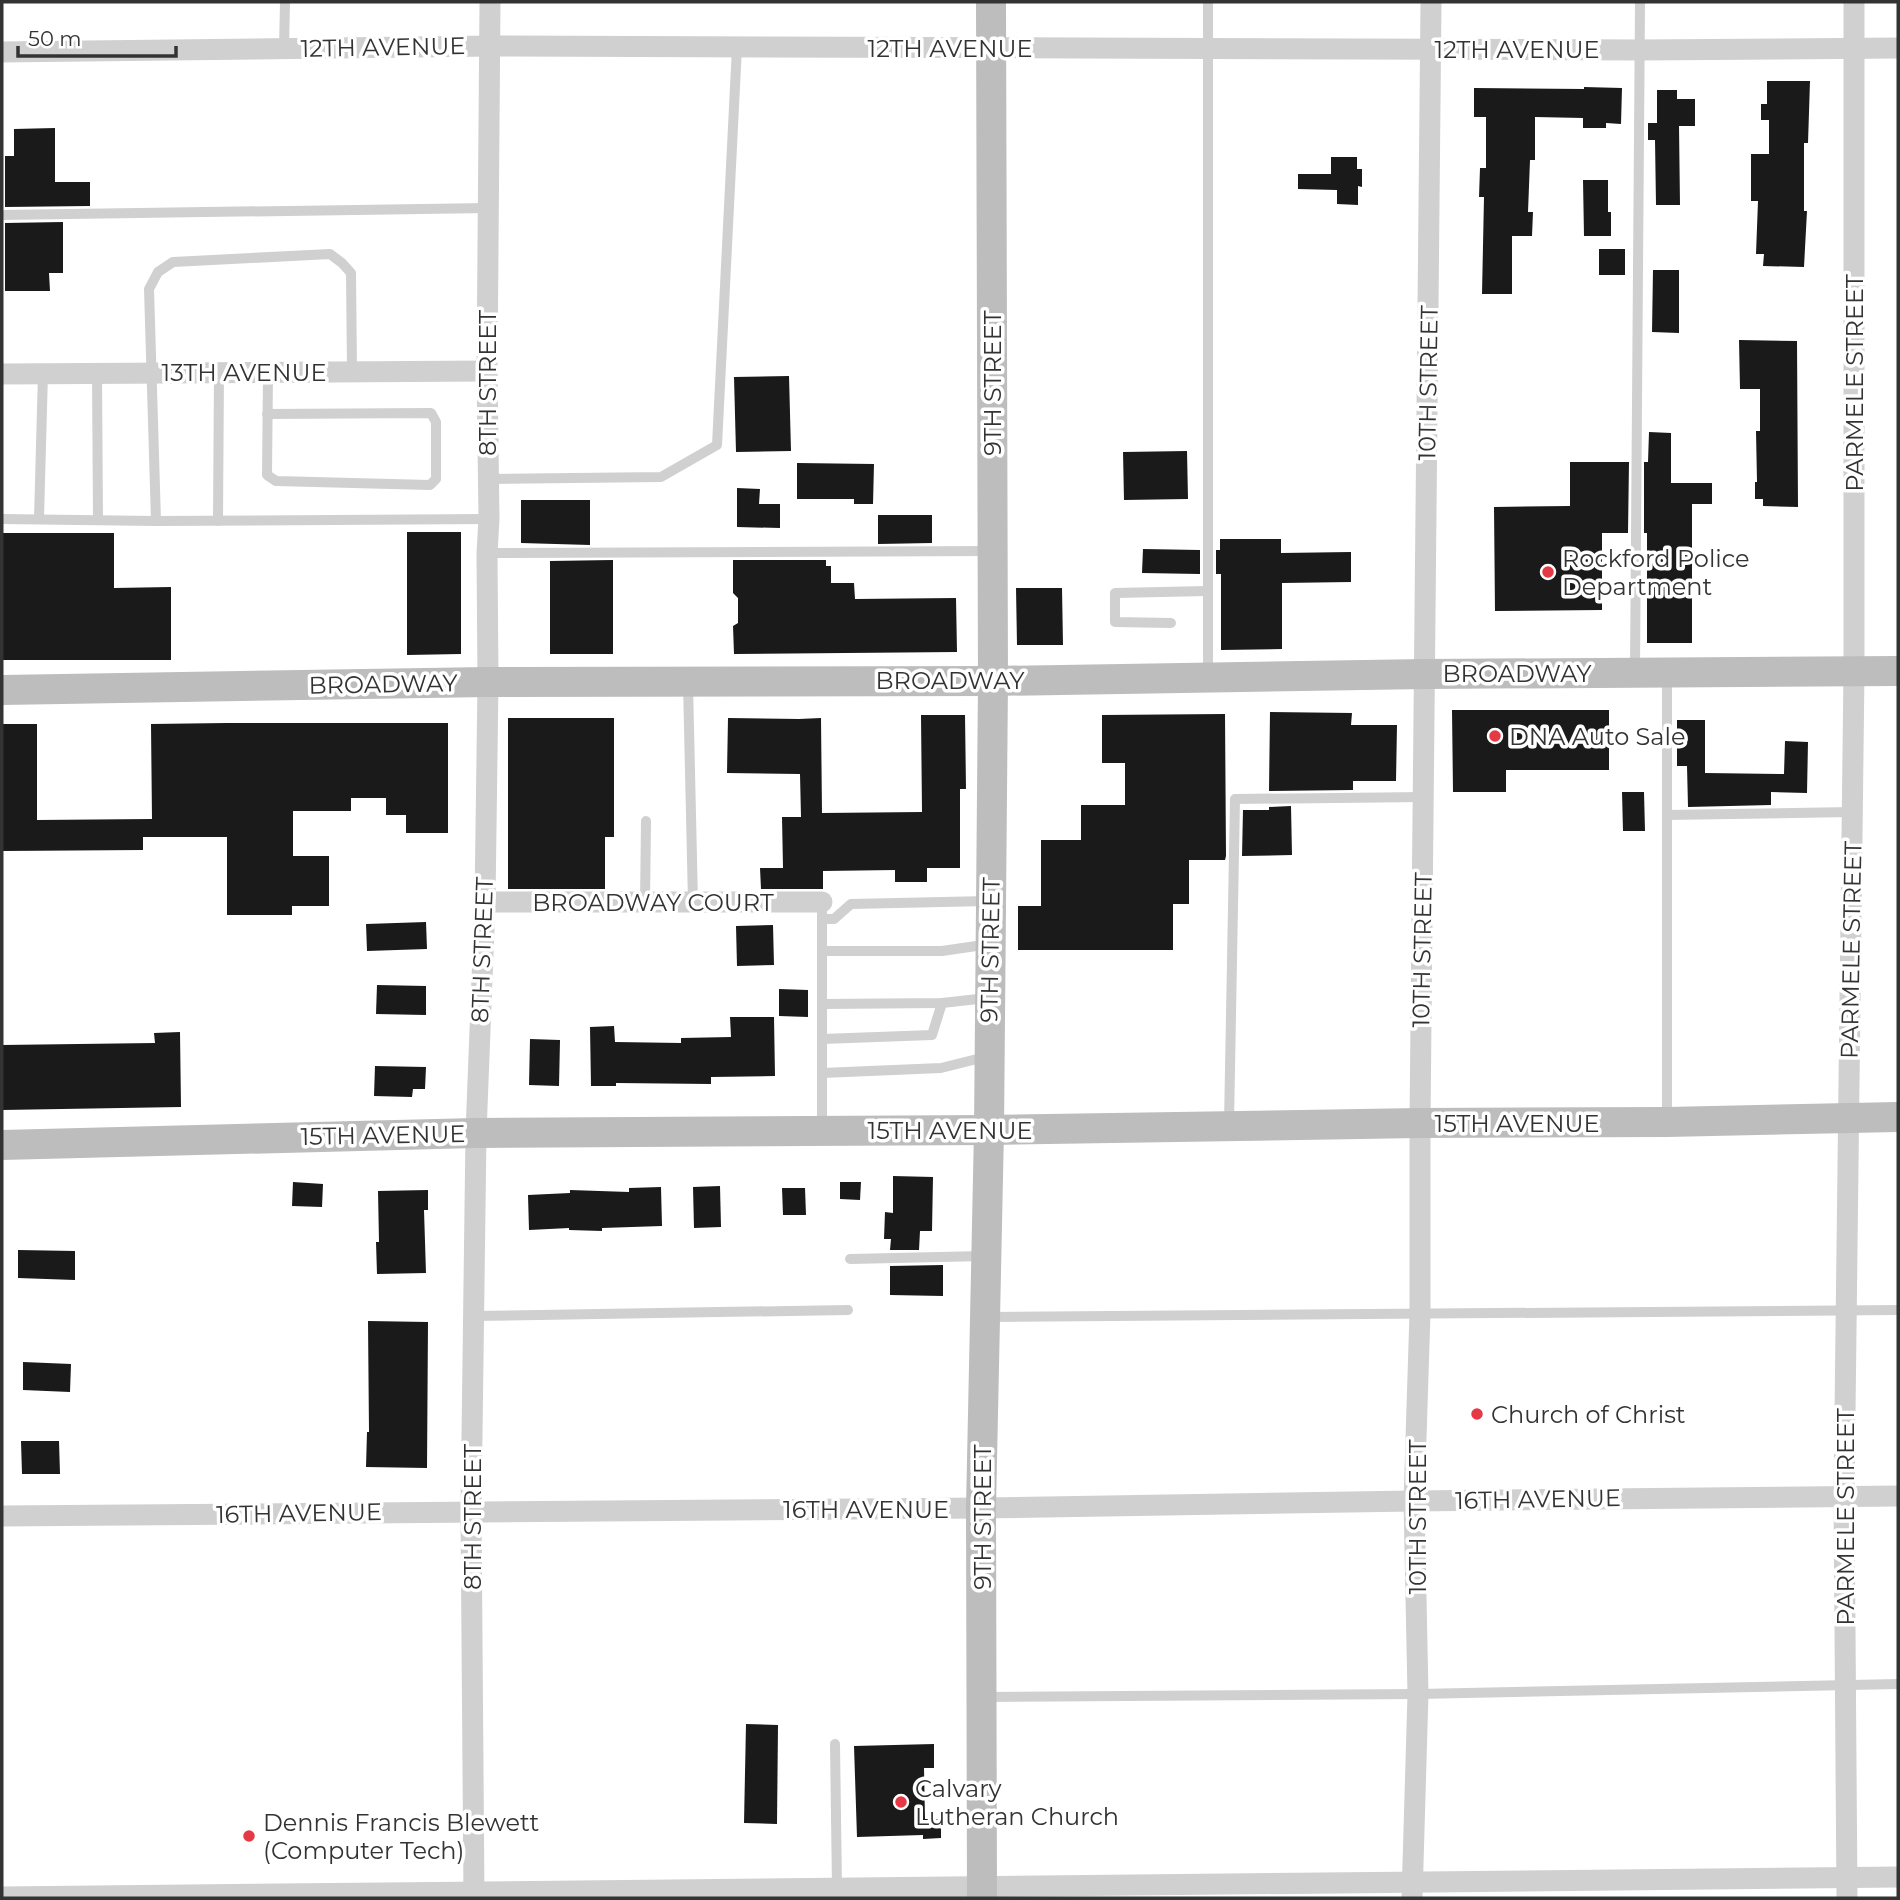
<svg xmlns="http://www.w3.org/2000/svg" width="1900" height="1900" viewBox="0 0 1900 1900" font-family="Montserrat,sans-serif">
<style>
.building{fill:#1a1a1a}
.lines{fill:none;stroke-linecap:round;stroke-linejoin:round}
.lane{stroke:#d0d0d0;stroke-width:10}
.street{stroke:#d0d0d0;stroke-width:21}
.secondary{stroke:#bdbdbd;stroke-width:30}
.poi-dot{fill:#e63946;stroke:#fff;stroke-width:2.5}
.labels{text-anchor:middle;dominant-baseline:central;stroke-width:7;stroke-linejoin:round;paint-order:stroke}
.street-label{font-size:24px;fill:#333;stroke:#fff}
.poi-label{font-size:24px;fill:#333;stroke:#fff;text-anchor:start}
</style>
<rect width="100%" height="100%" fill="#fff"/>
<g class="building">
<polygon points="1767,81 1810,81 1808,143 1804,143 1804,211 1807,211 1804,267 1763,266 1764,254 1756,254 1758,201 1751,201 1751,154 1769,154 1769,120 1761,120 1761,104 1767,104"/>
<polygon points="1584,87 1622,88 1621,124 1606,123 1606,128 1583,128 1583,118 1535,117 1535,160 1530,160 1528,212 1533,212 1532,236 1512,236 1512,294 1482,294 1484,197 1479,197 1480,168 1486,168 1486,117 1474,117 1474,88 1584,89"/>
<polygon points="1657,90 1677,90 1677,99 1695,99 1695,126 1679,126 1680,205 1656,205 1655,140 1648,140 1648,123 1657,123"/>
<polygon points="55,128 55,182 90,182 90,206 5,207 5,156 14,156 14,129"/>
<polygon points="1331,157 1357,157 1357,169 1362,169 1362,187 1358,186 1358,205 1337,204 1337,190 1298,189 1298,174 1331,174"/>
<polygon points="1583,180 1608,180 1608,212 1611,212 1611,236 1584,236"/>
<polygon points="63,222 63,273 49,273 50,291 5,291 5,223"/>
<rect x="1599" y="249" width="26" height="26"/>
<polygon points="1653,270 1679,270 1679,333 1652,332"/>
<polygon points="1739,340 1797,341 1798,507 1763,506 1763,499 1755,499 1755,482 1757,482 1756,431 1760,431 1760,389 1740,389"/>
<polygon points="789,376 791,451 736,452 734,377"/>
<polygon points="1649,432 1671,433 1671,483 1712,483 1712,504 1692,504 1692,643 1647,643 1647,533 1644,533 1644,462 1648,462"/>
<polygon points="1187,451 1188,499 1124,500 1123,452"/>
<polygon points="1570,462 1629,462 1628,533 1602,533 1602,610 1495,611 1494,507 1570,506"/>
<polygon points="797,463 874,464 873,504 854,504 854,499 797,499"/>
<polygon points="737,488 760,489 759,504 780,504 780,528 737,527"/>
<polygon points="521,500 590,500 590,545 521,543"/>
<polygon points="878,515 932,515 932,543 878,544"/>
<polygon points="407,532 461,532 461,654 407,655"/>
<polygon points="2,533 114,533 114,588 171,587 171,660 2,660"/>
<polygon points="1220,539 1281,539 1281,553 1351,552 1351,582 1282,583 1282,649 1221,650 1221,574 1216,574 1216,550 1220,550"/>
<polygon points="1143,549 1200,550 1200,574 1142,573"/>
<polygon points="613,560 613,654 550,654 550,561"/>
<polygon points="733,560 826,560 826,566 831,566 831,583 854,583 855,599 956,598 957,652 734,654 733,626 738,623 738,598 733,593"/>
<polygon points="1016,588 1062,588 1063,645 1017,645"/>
<polygon points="1452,710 1609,710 1609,770 1506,770 1506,792 1453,792"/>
<polygon points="1270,712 1352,713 1351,725 1397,725 1396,781 1353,781 1353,790 1269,791"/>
<polygon points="1225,714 1226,856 1225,860 1189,860 1189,904 1173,904 1173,950 1018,950 1018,906 1041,906 1041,840 1081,840 1081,805 1125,805 1125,763 1102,763 1102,715"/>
<polygon points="921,715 965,715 966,789 960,789 960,868 927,868 927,882 895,882 895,870 823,871 823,889 761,889 760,868 783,868 782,817 801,817 800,774 727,773 728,718 799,719 821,718 822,813 922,812"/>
<polygon points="508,718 614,718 614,837 605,837 605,889 508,889"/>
<polygon points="1677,720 1705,720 1705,773 1784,774 1785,741 1808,742 1807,793 1771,792 1771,805 1688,807 1687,766 1677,766"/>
<polygon points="227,723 448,723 448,833 406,833 406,815 386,815 386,798 351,798 351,811 293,811 293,856 329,856 329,906 292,906 292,915 227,915 227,837 143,837 143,850 2,851 2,724 37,724 37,820 152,819 151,724"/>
<polygon points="1622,792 1644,792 1645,831 1623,831"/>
<polygon points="1291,806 1292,855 1242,856 1243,810 1269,810 1269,807"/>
<polygon points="426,922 427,949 367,951 366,924"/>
<polygon points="773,925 774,965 737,966 736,926"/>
<polygon points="377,985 426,986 426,1015 376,1014"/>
<polygon points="779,989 808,990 808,1017 779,1016"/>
<polygon points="730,1017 774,1017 775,1076 711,1077 711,1084 616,1083 616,1086 591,1086 590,1027 614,1026 615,1042 681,1043 681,1038 731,1037"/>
<polygon points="180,1032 181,1107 2,1110 2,1045 155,1043 154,1033"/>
<polygon points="530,1039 560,1040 559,1086 529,1085"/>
<polygon points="375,1066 426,1067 425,1089 413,1089 412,1097 374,1096"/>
<polygon points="893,1176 933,1177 932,1231 920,1231 919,1250 890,1250 891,1239 884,1239 885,1212 893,1213"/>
<polygon points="293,1182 323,1184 322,1207 292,1206"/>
<polygon points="840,1182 861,1182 860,1200 840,1199"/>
<polygon points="720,1186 721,1227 694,1228 693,1187"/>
<polygon points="661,1187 662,1226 602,1228 602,1231 569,1230 569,1228 529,1230 528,1195 570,1193 570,1190 629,1192 629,1188"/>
<polygon points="782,1188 805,1188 806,1215 783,1215"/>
<polygon points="428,1190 428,1210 424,1210 426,1273 377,1274 376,1242 379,1242 378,1191"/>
<polygon points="18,1250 75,1251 75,1280 18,1278"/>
<polygon points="943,1265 943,1296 890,1295 890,1266"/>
<polygon points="368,1321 428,1322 427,1468 366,1467 367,1432 369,1432"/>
<polygon points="23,1362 71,1364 70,1392 23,1390"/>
<polygon points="21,1441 59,1441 60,1474 22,1474"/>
<polygon points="746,1724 778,1725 777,1824 744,1823"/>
<polygon points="934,1744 934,1768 924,1768 925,1819 941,1819 941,1838 923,1839 923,1835 857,1837 854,1746"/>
</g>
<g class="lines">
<g class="lane">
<polyline points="1208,2 1208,674"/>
<polyline points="284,49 285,2"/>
<polyline points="2,215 489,208"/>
<polyline points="97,373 98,520"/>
<polyline points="267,414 431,413 436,422 436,479 430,485 276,481 267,475 268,372"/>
<polyline points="487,479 661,477 717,445 737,47"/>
<polyline points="39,518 43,373"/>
<polyline points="2,519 156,521 489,519"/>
<polyline points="156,521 149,289 158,272 173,262 330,254 342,263 351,273 352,371"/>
<polyline points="218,521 219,372"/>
<polyline points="487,553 990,551"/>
<polyline points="1171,623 1115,622 1115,593 1208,591"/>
<polyline points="1635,669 1640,2"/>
<polyline points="1667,675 1667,1121"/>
<polyline points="688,684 693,902"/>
<polyline points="1667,815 1852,812"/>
<polyline points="645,902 646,821"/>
<polyline points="822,919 834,919 851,904 988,901"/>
<polyline points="822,951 942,951 990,944"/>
<polyline points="822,1004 942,1003 987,998"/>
<polyline points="822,1039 932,1035 942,1003"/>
<polyline points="822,1073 941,1068 989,1056"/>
<polyline points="1229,1123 1235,799 1424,797"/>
<polyline points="822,1130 822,902"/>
<polyline points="850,1259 984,1256"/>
<polyline points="473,1316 848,1310"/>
<polyline points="988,1317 1898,1310"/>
<polyline points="984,1697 1418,1694 1898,1684"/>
<polyline points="835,1744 837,1888"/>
</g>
<g class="street">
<polyline points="2,52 491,46 1640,50 1898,48"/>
<polyline points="2,374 487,371"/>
<polyline points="485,902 822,902"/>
<polyline points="2,1516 981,1508 1414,1501 1898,1496"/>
<polyline points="2,1897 1898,1877"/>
<polyline points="474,1898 471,1511 476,1133 485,902 488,682 487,553 489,519 487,371 490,2"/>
<polyline points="1412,1898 1418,1694 1414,1501 1420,1313 1420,1123 1431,2"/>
<polyline points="1847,1898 1844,1496 1854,671 1854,2"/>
</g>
<g class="secondary">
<polyline points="2,690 488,682 993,681 1426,674 1898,671"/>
<polyline points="2,1145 476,1133 989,1130 1420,1123 1667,1122 1898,1117"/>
<polyline points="982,1898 981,1508 989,1130 993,681 991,2"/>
</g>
</g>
<g class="poi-dot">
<circle cx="1548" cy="572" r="7"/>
<circle cx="1495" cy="736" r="7"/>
<circle cx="1477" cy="1414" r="7"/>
<circle cx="901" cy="1802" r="7"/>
<circle cx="249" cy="1836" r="7"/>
</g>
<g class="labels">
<g class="street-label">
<text transform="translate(383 47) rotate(-1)">12TH AVENUE</text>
<text x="950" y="48">12TH AVENUE</text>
<text x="1517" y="49">12TH AVENUE</text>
<text x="244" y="372">13TH AVENUE</text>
<text transform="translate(487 383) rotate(-90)">8TH STREET</text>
<text transform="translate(992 383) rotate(-90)">9TH STREET</text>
<text transform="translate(1428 383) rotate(-89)">10TH STREET</text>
<text transform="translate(1854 383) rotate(-90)">PARMELE STREET</text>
<text x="1517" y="673">BROADWAY</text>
<text x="950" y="680">BROADWAY</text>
<text transform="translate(383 684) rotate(-1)">BROADWAY</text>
<text x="653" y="902">BROADWAY COURT</text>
<text transform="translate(482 950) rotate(-88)">8TH STREET</text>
<text transform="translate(990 950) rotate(-89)">9TH STREET</text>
<text transform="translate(1422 950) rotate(-89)">10TH STREET</text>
<text transform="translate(1851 950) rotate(-89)">PARMELE STREET</text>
<text x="1517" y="1123">15TH AVENUE</text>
<text x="950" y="1130">15TH AVENUE</text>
<text transform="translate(383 1135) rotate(-1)">15TH AVENUE</text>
<text transform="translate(1538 1499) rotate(-1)">16TH AVENUE</text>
<text x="866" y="1509">16TH AVENUE</text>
<text transform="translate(299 1513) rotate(-1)">16TH AVENUE</text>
<text transform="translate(472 1517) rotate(-90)">8TH STREET</text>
<text transform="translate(982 1517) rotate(-90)">9TH STREET</text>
<text transform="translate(1417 1517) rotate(-90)">10TH STREET</text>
<text transform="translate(1845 1517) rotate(-90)">PARMELE STREET</text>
</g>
<g class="poi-label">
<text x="1562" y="558">Rockford Police<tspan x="1562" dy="28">Department</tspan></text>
<text x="1509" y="736">DNA Auto Sale</text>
<text x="1491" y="1414">Church of Christ</text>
<text x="915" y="1788">Calvary<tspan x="915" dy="28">Lutheran Church</tspan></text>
<text x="263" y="1822">Dennis Francis Blewett<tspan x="263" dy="28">(Computer Tech)</tspan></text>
</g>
</g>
<rect width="1900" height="1900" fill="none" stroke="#333333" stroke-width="7"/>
<path d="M18 46v10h158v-10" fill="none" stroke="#333333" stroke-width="3.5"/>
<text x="28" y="46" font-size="21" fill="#333333" stroke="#ffffff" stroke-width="5" paint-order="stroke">50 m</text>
</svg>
